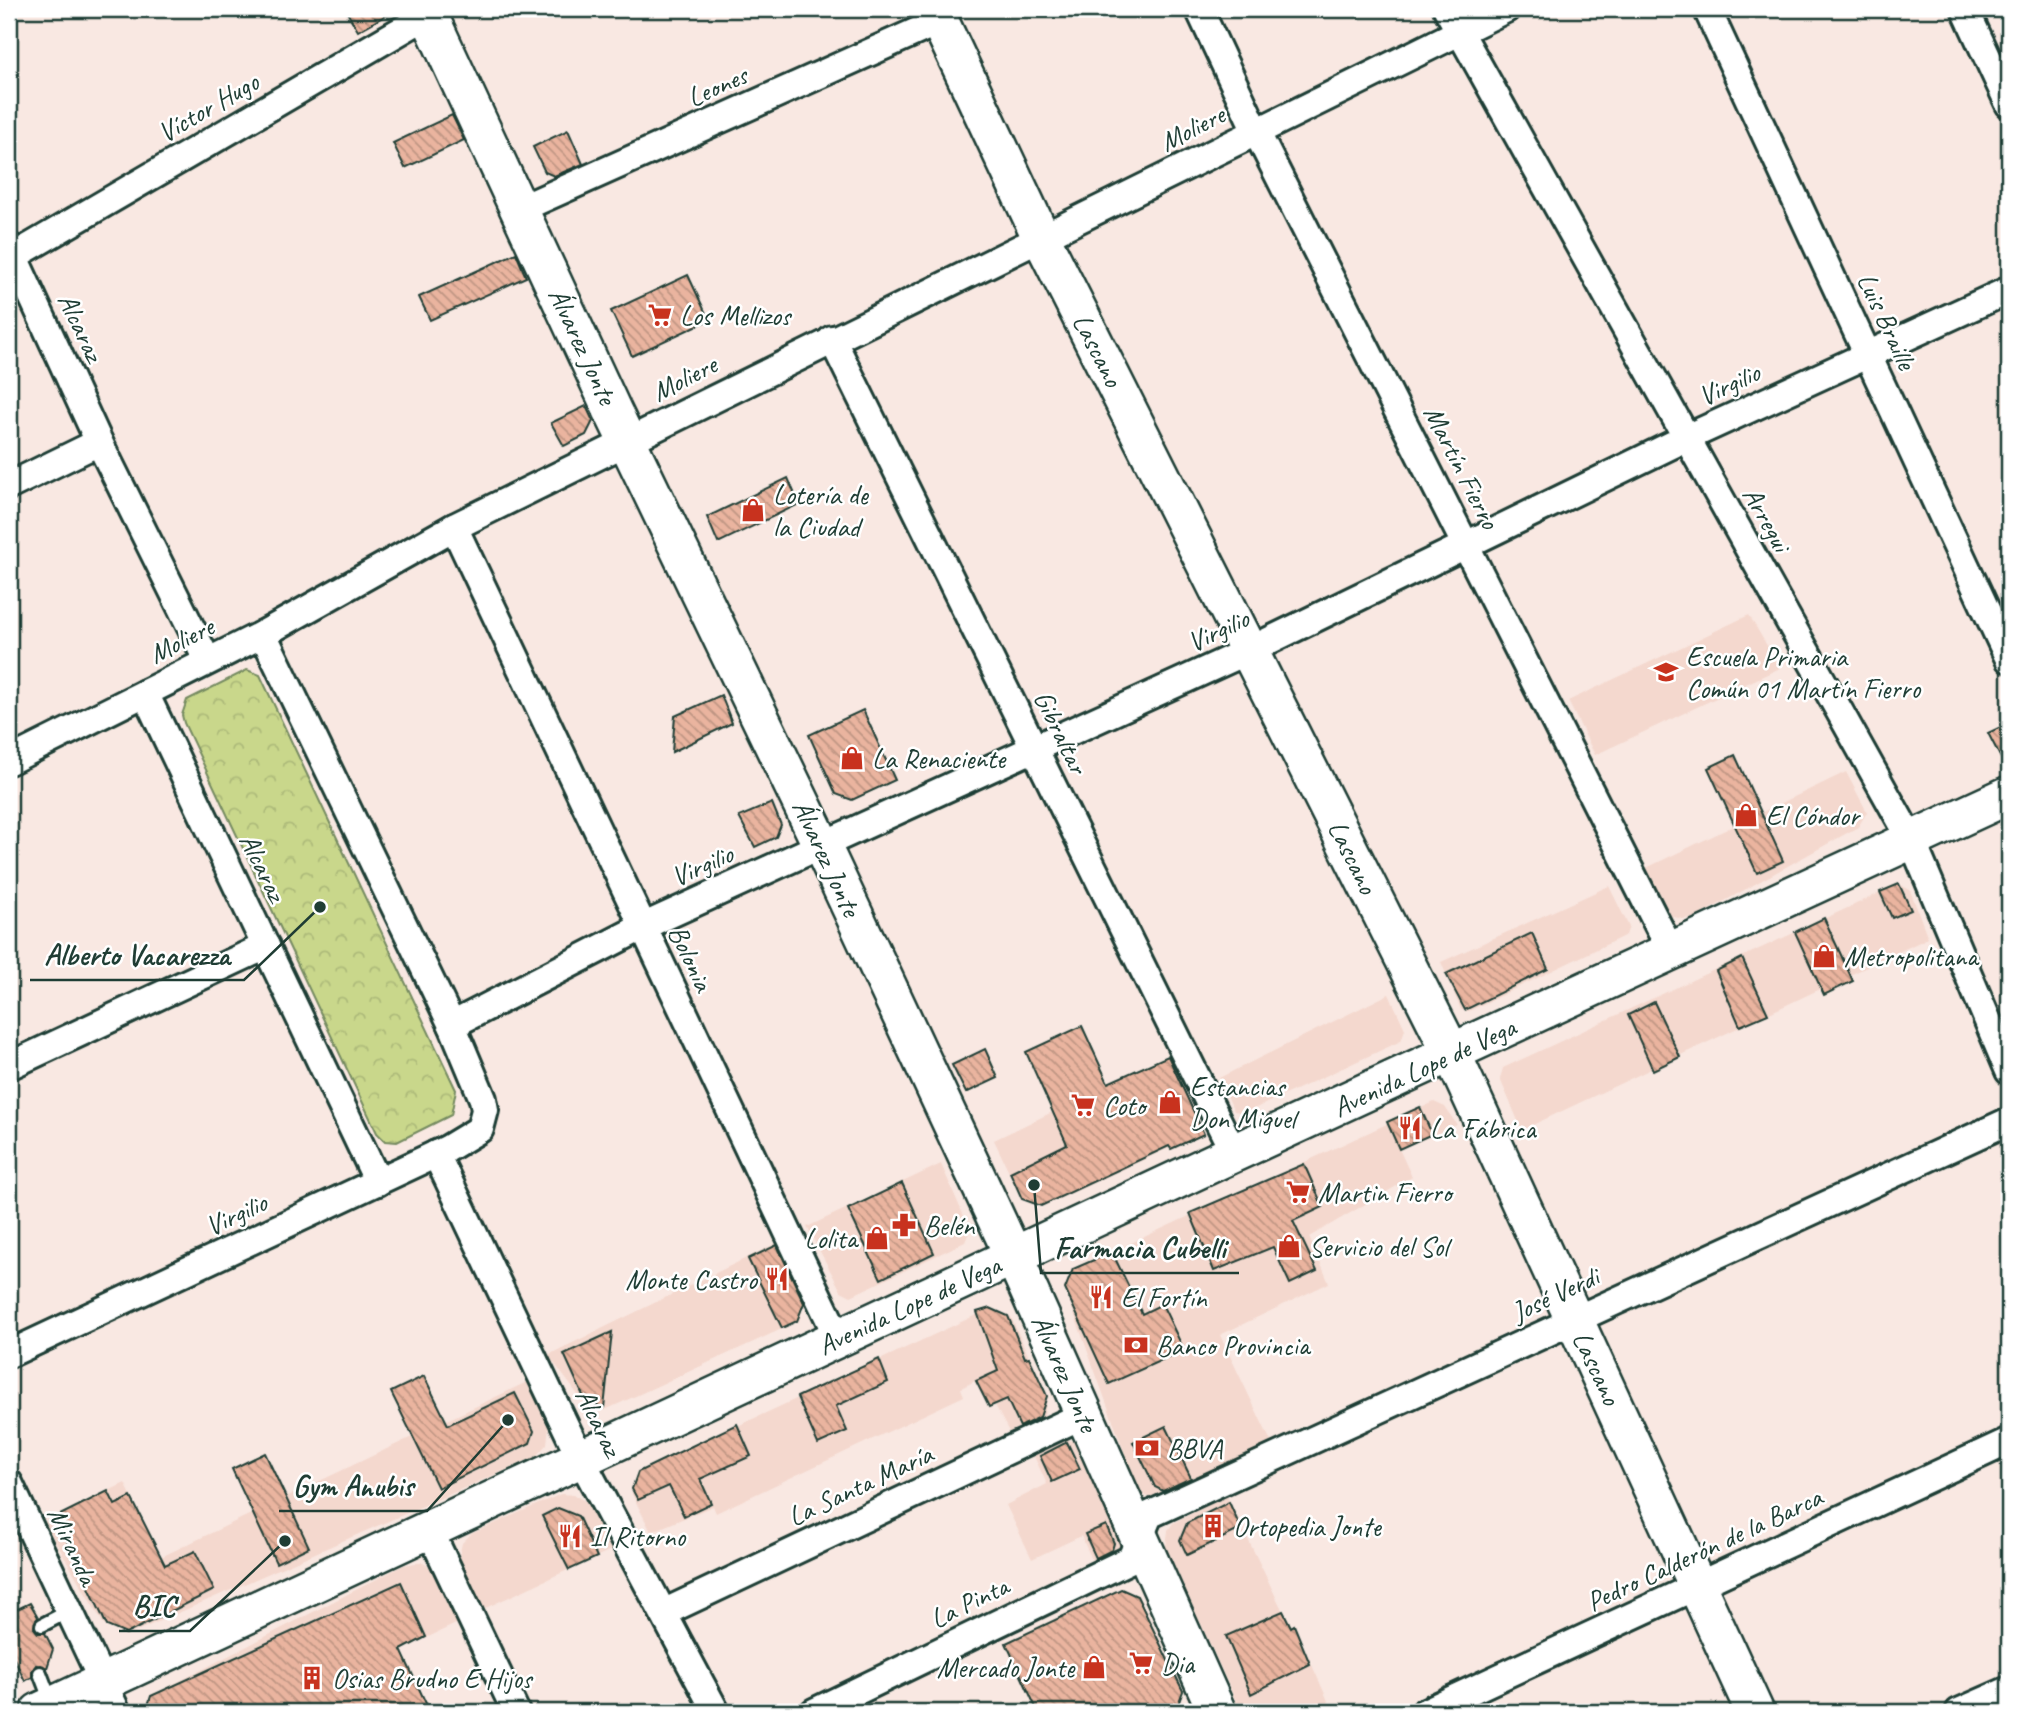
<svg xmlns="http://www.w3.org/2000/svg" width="2018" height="1721" viewBox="0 0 2018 1721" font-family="Caveat,sans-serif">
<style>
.built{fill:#f4d8ce}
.park{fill:url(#park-crowns);stroke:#748a60;stroke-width:2}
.building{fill:url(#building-back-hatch);stroke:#1f3d34;stroke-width:2}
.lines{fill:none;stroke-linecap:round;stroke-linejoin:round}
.lane-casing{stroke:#1f3d34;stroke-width:18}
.street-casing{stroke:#1f3d34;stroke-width:32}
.secondary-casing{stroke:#1f3d34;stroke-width:42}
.lane{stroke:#fff;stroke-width:12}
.street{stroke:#fff;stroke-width:26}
.secondary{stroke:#fff;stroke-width:37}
.labels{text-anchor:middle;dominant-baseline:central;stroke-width:5;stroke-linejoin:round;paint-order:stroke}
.street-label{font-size:28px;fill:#1f3d34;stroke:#fff}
.poi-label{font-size:28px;fill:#1f3d34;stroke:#fff;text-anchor:start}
.leader{fill:none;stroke:#1f3d34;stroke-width:2.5}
.callout-dot{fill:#1f3d34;stroke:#fff;stroke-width:2.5}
.callout-label{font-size:30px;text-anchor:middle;font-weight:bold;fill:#1f3d34;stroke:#fff;stroke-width:5;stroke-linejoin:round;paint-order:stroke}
</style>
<defs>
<pattern id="park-crowns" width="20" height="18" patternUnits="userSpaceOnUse" patternTransform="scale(1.75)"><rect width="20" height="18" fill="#c9d78b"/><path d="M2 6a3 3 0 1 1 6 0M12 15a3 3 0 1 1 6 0" fill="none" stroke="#acb979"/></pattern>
<pattern id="building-back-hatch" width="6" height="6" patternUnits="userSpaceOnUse" patternTransform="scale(1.75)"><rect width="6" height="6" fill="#eab49f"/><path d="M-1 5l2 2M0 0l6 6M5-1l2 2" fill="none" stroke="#bd9482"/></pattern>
</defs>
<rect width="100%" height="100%" fill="#f9e8e2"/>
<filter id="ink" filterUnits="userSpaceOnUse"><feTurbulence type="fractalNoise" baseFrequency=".0143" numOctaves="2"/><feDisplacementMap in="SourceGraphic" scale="14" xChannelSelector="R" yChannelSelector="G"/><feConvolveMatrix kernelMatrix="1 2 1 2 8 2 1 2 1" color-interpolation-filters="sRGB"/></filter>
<g filter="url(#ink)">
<g class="built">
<polygon points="1749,615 1780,668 1595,755 1568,701"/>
<polygon points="1846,772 1867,812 1858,827 1694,918 1682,919 1667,915 1640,871"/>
<polygon points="1899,884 1910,890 1928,938 1522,1130 1500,1079 1503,1068"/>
<polygon points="1609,886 1629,927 1626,935 1469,1011 1461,1010 1441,962"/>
<polygon points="1389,994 1405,1029 1401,1041 1245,1113 1234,1111 1219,1078"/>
<polygon points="1167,1057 1203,1132 1044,1206 1022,1199 994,1140"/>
<polygon points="1434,1102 1445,1107 1457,1125 1399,1149 1412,1177 1309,1237 1329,1283 1220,1335 1275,1450 1156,1500 1144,1495 1137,1487 1065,1289 1071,1271"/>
<polygon points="941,1164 970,1230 965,1242 851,1296 841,1291 807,1227"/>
<polygon points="777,1243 804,1303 799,1321 605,1410 581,1399 548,1355"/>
<polygon points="989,1309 1011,1317 1047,1397 1044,1416 1009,1432 995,1405 989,1407 975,1381 961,1388 964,1396 716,1513 713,1506 651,1532 632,1494 637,1473"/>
<polygon points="529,1381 549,1425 547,1444 535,1457 130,1634 104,1625 44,1522 125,1483 161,1557"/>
<polygon points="1066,1439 1082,1444 1125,1532 1122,1552 1097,1570 1081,1536 1032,1559 1006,1505 1047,1484 1032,1452"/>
<polygon points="561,1494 574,1495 585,1501 613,1549 479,1611 458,1562 462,1543 471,1534"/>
<polygon points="1227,1496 1290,1626 1294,1625 1333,1712 1241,1712 1166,1547 1168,1530 1173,1523"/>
<polygon points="421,1562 436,1570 462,1621 401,1650 430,1712 149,1712 151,1696 404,1565"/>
</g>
<polygon class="park" points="247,670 260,675 456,1090 451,1115 397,1142 385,1141 377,1133 184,723 182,715 187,700"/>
<g class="building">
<polygon points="345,9 397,9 358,31"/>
<polygon points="452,115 464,140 405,168 393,143"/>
<polygon points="568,130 583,164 554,176 545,172 533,147"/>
<polygon points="516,253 526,277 430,320 419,297"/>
<polygon points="688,275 709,320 632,356 611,311"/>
<polygon points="586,406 593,421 586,435 564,446 551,423"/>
<polygon points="788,478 799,504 718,543 707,517"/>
<polygon points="721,695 732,723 672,752 675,716"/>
<polygon points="863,710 895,780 852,800 836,794 809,735"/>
<polygon points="2009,723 2009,774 1988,733"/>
<polygon points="1735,755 1783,861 1757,873 1708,768"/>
<polygon points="772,803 781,825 776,837 755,847 739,817"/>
<polygon points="1899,884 1911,910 1892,918 1880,892"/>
<polygon points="1824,918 1853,981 1824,995 1795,932"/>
<polygon points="1532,933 1548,969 1465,1010 1446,974"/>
<polygon points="1742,958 1768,1014 1740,1026 1716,971"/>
<polygon points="1654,1002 1680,1057 1653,1070 1628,1015"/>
<polygon points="1082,1026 1108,1083 1168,1056 1204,1134 1171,1149 1169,1146 1041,1206 1022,1199 1010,1172 1067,1144 1026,1052"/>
<polygon points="985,1049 998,1078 966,1093 952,1065"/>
<polygon points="1420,1107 1432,1134 1399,1149 1387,1122"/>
<polygon points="1304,1164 1323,1207 1293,1221 1317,1271 1290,1284 1273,1247 1214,1271 1190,1213"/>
<polygon points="902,1183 934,1253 881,1279 848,1209"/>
<polygon points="777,1245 804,1303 797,1321 782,1328 748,1259"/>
<polygon points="1112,1252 1142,1314 1162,1304 1184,1350 1109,1384 1065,1289 1073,1269"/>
<polygon points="990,1308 1008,1316 1025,1358 1029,1357 1047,1396 1040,1417 1020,1427 1007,1399 989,1407 976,1381 998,1371 977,1312"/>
<polygon points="612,1332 604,1408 585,1400 564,1354"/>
<polygon points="879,1359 888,1382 836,1406 847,1431 818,1444 797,1397"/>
<polygon points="424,1376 448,1425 515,1393 534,1431 530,1443 438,1488 391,1392"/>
<polygon points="737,1424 751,1456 700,1479 711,1503 684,1516 669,1486 638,1500 632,1489 638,1472"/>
<polygon points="1166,1426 1191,1478 1163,1491 1155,1487 1133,1442"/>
<polygon points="1067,1442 1080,1469 1052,1482 1040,1456"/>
<polygon points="265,1453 309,1547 276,1563 232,1469"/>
<polygon points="108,1491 115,1505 131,1497 165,1565 195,1551 214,1590 126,1634 107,1626 56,1517"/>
<polygon points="1229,1502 1241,1529 1187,1555 1180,1540 1187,1523"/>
<polygon points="558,1508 578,1516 597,1557 569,1570 542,1516"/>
<polygon points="1106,1525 1114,1543 1112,1550 1096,1558 1085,1534"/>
<polygon points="401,1582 426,1637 401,1650 430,1712 146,1712 151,1696"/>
<polygon points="1121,1589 1137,1596 1183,1691 1177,1707 1167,1712 1038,1712 1006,1643"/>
<polygon points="30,1603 38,1617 34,1628 38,1633 45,1633 53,1649 47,1668 36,1665 32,1671 32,1677 25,1681 9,1648 9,1613"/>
<polygon points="1283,1611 1291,1627 1294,1625 1310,1664 1251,1694 1226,1636"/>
</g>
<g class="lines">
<g class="lane-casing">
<g id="lane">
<polyline points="42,1625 69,1611"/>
<polyline points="40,1673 51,1702"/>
</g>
</g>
<g class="street-casing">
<g id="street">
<polyline points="1199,9 1256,131 1672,953"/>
<polyline points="1447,9 1912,841 2009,1071"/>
<polyline points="1707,9 2009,659"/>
<polyline points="1965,9 2009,104"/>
<polyline points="520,209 940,21"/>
<polyline points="9,246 99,442 207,660"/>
<polyline points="9,259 438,9"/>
<polyline points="832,339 1234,1153"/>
<polyline points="9,486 99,442"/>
<polyline points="454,527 838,1338"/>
<polyline points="145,693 378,1182"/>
<polyline points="9,761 263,634 454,527 1506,9"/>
<polyline points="452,1025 642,927 1250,650 1686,438 2009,290"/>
<polyline points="9,1066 266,946"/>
<polyline points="436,1154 581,1459 716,1712"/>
<polyline points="9,1354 447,1149 480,1129 485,1110 483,1099 452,1025 263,634"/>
<polyline points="9,1483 117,1712"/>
<polyline points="429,1529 516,1712"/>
<polyline points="665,1612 1083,1415"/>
<polyline points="814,1712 1131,1559 1149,1515 2009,1121"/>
<polyline points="1425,1712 2009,1441"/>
<polyline points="1959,1712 2009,1690"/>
</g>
</g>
<g class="secondary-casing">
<g id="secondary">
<polyline points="426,9 613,412 822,846 1014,1257 1217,1712"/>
<polyline points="934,9 1042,239 1452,1054 1755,1712"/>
<polyline points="39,1712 1234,1153 2009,795"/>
</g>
</g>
<use href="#lane" class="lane"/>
<use href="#street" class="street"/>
<use href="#secondary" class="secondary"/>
</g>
</g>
<defs>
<g id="supermarket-bare" transform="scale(1.89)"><path d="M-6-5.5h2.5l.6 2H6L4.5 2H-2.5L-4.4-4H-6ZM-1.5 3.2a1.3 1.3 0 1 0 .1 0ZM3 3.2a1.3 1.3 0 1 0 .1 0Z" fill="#c8321e" stroke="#fff" stroke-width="2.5" paint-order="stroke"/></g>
<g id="shop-bare" transform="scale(1.89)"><path d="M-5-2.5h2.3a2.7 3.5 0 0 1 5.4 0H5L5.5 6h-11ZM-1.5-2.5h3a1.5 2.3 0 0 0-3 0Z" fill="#c8321e" stroke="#fff" stroke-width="2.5" paint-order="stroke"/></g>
<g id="school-bare" transform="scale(1.89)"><path d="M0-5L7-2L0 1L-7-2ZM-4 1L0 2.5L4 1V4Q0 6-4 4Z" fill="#c8321e" stroke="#fff" stroke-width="2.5" paint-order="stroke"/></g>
<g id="restaurant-bare" transform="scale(1.89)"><path d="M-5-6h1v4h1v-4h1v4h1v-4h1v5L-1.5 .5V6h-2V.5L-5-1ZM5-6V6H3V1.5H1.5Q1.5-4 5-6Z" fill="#c8321e" stroke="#fff" stroke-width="2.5" paint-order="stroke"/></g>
<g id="pharmacy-bare" transform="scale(1.89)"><path d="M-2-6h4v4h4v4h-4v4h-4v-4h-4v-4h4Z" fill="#c8321e" stroke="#fff" stroke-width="2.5" paint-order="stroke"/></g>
<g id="bank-bare" transform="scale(1.89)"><path d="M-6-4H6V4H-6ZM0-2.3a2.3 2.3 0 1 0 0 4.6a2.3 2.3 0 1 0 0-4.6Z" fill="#c8321e" stroke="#fff" stroke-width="2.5" paint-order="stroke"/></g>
<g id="building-bare" transform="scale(1.89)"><path d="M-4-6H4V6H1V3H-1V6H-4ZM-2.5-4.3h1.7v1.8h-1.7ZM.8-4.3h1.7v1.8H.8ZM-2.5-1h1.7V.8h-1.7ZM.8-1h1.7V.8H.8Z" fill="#c8321e" stroke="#fff" stroke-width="2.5" paint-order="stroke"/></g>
</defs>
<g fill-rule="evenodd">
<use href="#supermarket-bare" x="660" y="315"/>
<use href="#shop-bare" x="753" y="510"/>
<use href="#school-bare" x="1666" y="672"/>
<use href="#shop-bare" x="852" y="758"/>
<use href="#shop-bare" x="1746" y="815"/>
<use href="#shop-bare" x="1824" y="956"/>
<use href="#shop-bare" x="1170" y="1102"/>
<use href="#supermarket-bare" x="1083" y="1105"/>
<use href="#restaurant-bare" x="1410" y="1128"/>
<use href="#supermarket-bare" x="1298" y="1192"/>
<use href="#pharmacy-bare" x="904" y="1225"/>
<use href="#shop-bare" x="877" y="1238"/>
<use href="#shop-bare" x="1289" y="1246"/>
<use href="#restaurant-bare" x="777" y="1279"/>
<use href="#restaurant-bare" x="1101" y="1297"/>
<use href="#bank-bare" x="1136" y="1345"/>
<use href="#bank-bare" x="1147" y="1448"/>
<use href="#building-bare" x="1213" y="1526"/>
<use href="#restaurant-bare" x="570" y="1536"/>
<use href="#supermarket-bare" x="1141" y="1663"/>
<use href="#shop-bare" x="1094" y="1667"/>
<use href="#building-bare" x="312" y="1678"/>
</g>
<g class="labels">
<g class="street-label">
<text transform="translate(717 86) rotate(-24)">Leones</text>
<text transform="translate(208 107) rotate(-30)">Víctor Hugo</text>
<text transform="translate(1192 128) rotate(-27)">Moliere</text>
<text transform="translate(1887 321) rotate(65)">Luis Braille</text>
<text transform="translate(81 327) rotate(65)">Alcaraz</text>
<text transform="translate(583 346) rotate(65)">Álvarez Jonte</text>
<text transform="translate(1098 350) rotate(63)">Lascano</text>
<text transform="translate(684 378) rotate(-27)">Moliere</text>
<text transform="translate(1729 384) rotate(-25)">Virgilio</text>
<text transform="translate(1462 467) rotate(63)">Martín Fierro</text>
<text transform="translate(1767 519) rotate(61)">Arregui</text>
<text transform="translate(1218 630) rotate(-25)">Virgilio</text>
<text transform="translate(181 640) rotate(-27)">Moliere</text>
<text transform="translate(1061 732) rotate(64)">Gibraltar</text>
<text transform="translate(1353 857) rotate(64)">Lascano</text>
<text transform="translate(827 858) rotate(65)">Álvarez Jonte</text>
<text transform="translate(702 865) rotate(-24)">Virgilio</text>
<text transform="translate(263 867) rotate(64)">Alcaraz</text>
<text transform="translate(691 958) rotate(65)">Bolonia</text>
<text transform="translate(1424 1067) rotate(-25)">Avenida Lope de Vega</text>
<text transform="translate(236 1214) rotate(-25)">Virgilio</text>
<text transform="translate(1555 1294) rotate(-25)">José Verdi</text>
<text transform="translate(909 1305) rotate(-25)">Avenida Lope de Vega</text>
<text transform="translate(1597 1368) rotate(65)">Lascano</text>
<text transform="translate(1065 1373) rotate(66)">Álvarez Jonte</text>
<text transform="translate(599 1422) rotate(64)">Alcaraz</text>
<text transform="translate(860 1485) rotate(-25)">La Santa María</text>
<text transform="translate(73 1546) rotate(65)">Miranda</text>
<text transform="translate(1704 1549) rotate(-25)">Pedro Calderón de la Barca</text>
<text transform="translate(969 1602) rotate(-26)">La Pinta</text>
</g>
<g class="poi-label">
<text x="680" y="315">Los Mellizos</text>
<text x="773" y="494">Lotería de<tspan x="773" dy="32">la Ciudad</tspan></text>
<text x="1686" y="656">Escuela Primaria<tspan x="1686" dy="32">Común 01 Martín Fierro</tspan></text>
<text x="872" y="758">La Renaciente</text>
<text x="1766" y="815">El Cóndor</text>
<text x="1844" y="956">Metropolitana</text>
<text x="1190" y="1086">Estancias<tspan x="1190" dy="32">Don Miguel</tspan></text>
<text x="1103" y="1105">Coto</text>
<text x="1430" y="1128">La Fábrica</text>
<text x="1318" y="1192">Martin Fierro</text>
<text x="924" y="1225">Belén</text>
<text x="857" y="1238" text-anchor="end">Lolita</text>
<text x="1309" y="1246">Servicio del Sol</text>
<text x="757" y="1279" text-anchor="end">Monte Castro</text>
<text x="1121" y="1297">El Fortín</text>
<text x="1156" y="1345">Banco Provincia</text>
<text x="1167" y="1448">BBVA</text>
<text x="1233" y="1526">Ortopedia Jonte</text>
<text x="590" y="1536">Il Ritorno</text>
<text x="1161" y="1663">Dia</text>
<text x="1074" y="1667" text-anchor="end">Mercado Jonte</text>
<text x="332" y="1678">Osias Brudno E Hijos</text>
</g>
</g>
<path class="leader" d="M320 907L244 980H30M1034 1185L1041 1273H1239M508 1420L427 1511H279M285 1541L190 1631H119"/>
<g class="callout-dot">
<circle cx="320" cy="907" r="7"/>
<circle cx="1034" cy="1185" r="7"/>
<circle cx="508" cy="1420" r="7"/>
<circle cx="285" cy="1541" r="7"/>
</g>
<g class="callout-label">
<text x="137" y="965">Alberto Vacarezza</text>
<text x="1140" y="1258">Farmacia Cubelli</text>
<text x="353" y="1496">Gym Anubis</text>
<text x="154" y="1616">BIC</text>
</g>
<rect width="2018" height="1721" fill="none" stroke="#fff" stroke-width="35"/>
<rect x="18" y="18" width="1983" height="1686" fill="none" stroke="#1f3d34" stroke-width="2.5" filter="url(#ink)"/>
</svg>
